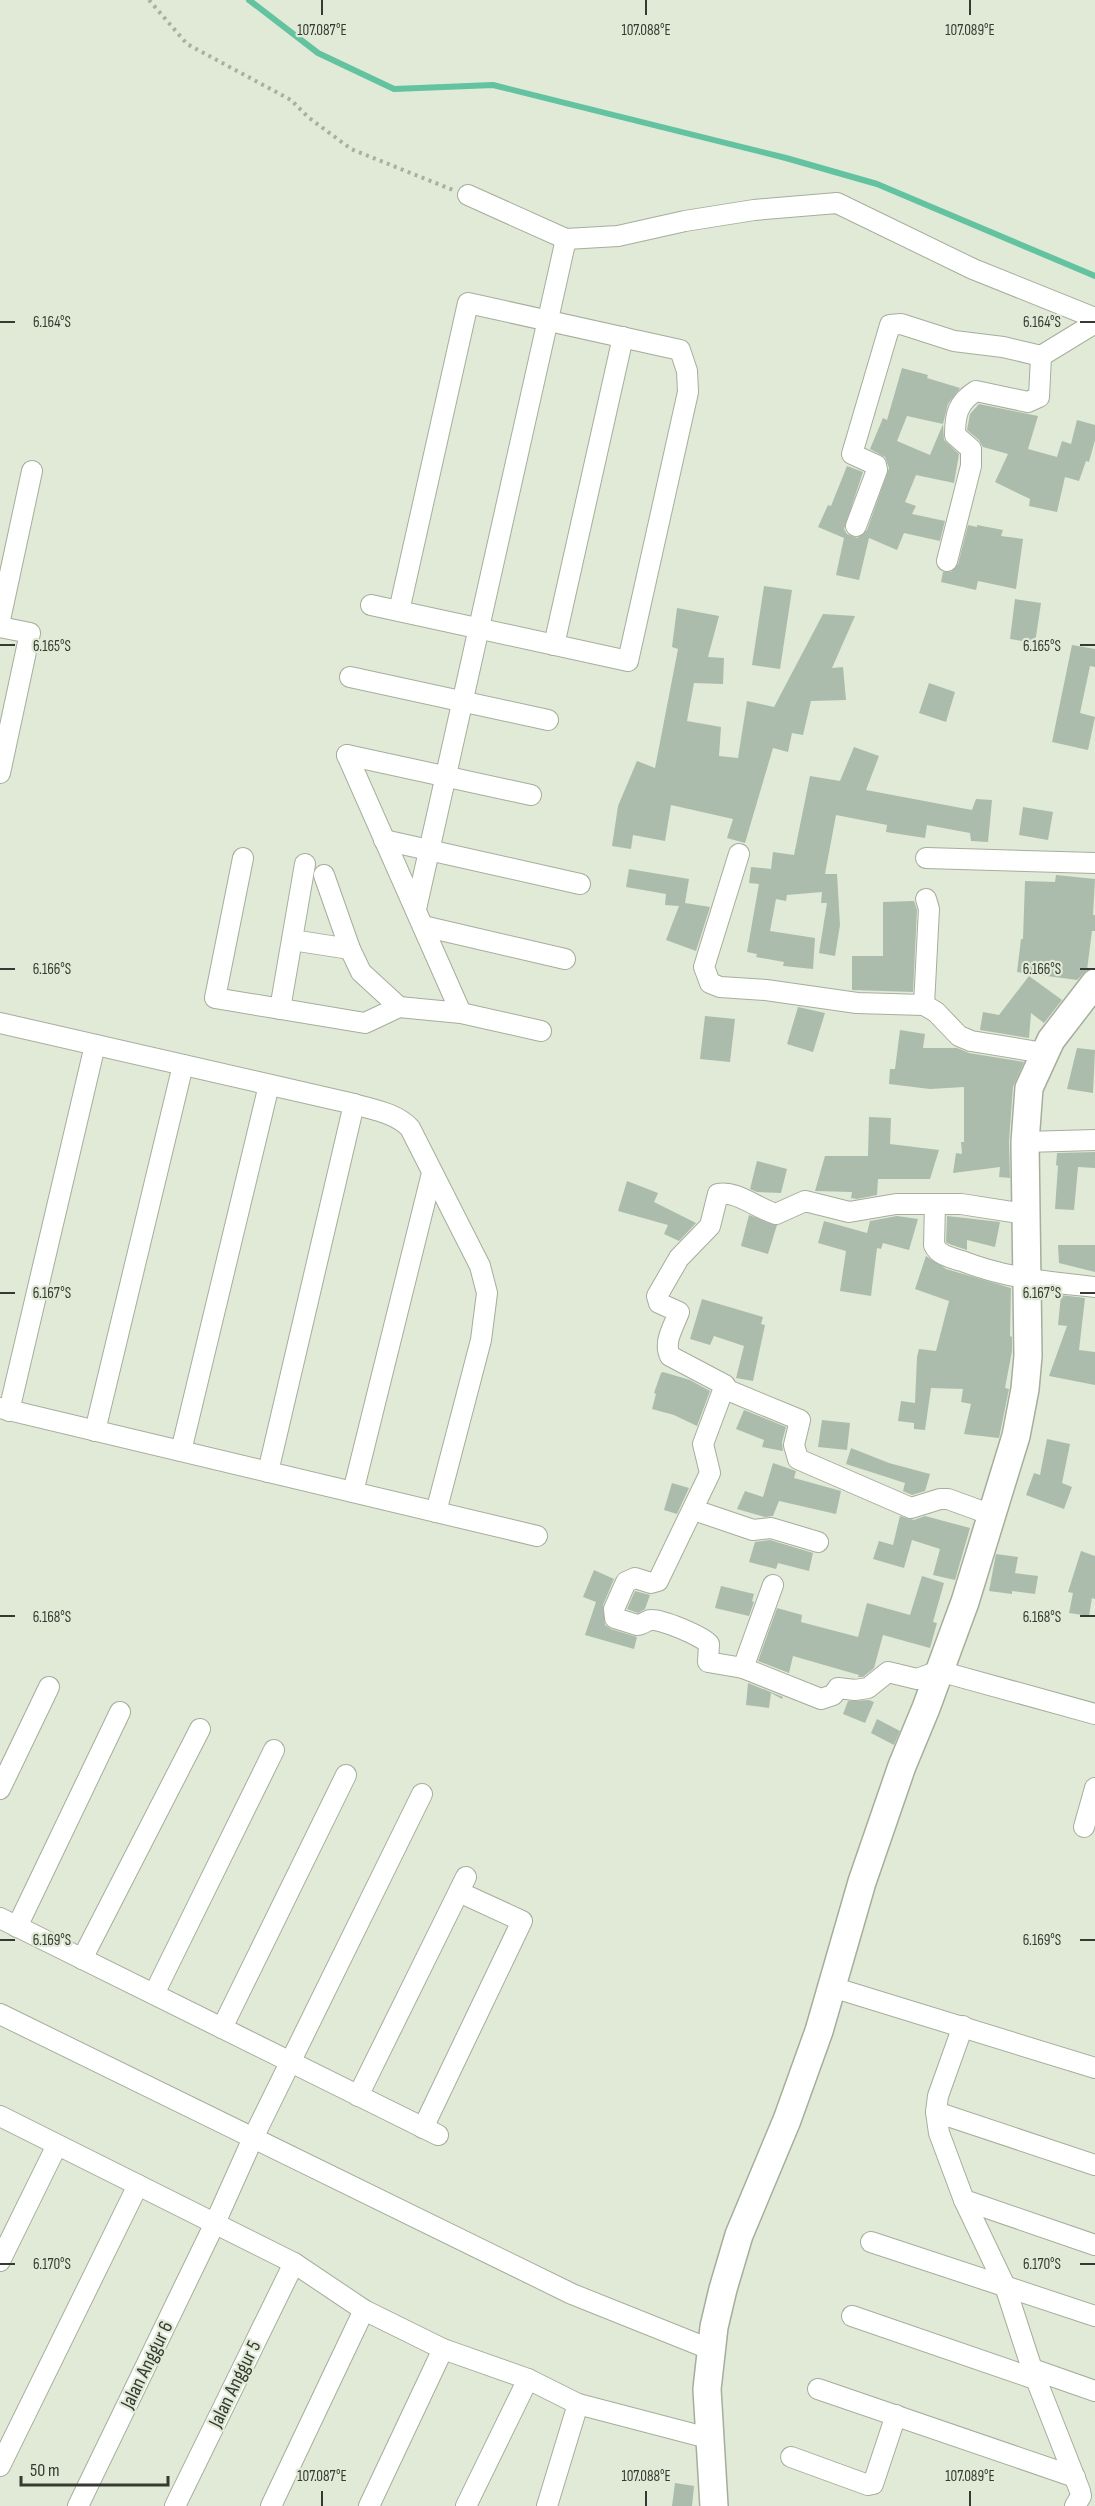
<svg xmlns="http://www.w3.org/2000/svg" width="1095" height="2506" viewBox="0 0 1095 2506" font-family="'Sofia Sans Condensed',sans-serif">
<style>
.lines{fill:none;stroke-linecap:round;stroke-linejoin:round}
.stream{stroke:#63c3a0;stroke-width:6}
.building{fill:#abbcac}
.street-casing{stroke:#a5ae9b;stroke-width:22}
.secondary-casing{stroke:#a5ae9b;stroke-width:30}
.path{stroke:#a8b0a0;stroke-width:4;stroke-dasharray:3 4.5;stroke-linecap:butt}
.street{stroke:#fff;stroke-width:20}
.secondary{stroke:#fff;stroke-width:27}
.ticks{fill:none;stroke:#363a32;stroke-width:2}
.labels{text-anchor:middle;dominant-baseline:central;stroke-width:4.5;stroke-linejoin:round;paint-order:stroke}
.street-label{font-size:20px;fill:#363a32;stroke:#e0ead6}
.ticks-label{font-size:15px;text-anchor:middle;fill:#363a32;stroke:#e0ead6;stroke-width:4.5;stroke-linejoin:round;paint-order:stroke}
</style>
<rect width="100%" height="100%" fill="#e0ead6"/>
<g class="lines">
<polyline class="stream" points="249,0 318,53 394,89 493,85 786,158 877,184 1095,276"/>
</g>
<g class="building">
<polygon points="902,368 928,375 927,378 960,388 948,404 943,424 907,416 897,441 930,455 943,424 944,440 959,454 954,483 916,475 905,502 916,506 912,514 945,521 940,541 904,533 897,550 869,538 859,580 836,575 844,538 818,527 828,505 831,506 847,466 863,472 844,529 847,534 857,538 867,530 889,468 885,457 870,449 883,418 887,420"/>
<polygon points="979,404 1038,416 1028,449 1057,457 1062,441 1071,444 1077,420 1095,425 1095,440 1089,462 1086,461 1079,481 1065,477 1057,512 1029,506 1030,499 995,482 1008,454 983,447 979,440 967,430 970,414"/>
<polygon points="968,525 977,527 977,525 1003,530 1001,536 1023,539 1016,589 978,581 976,590 941,582 943,572 951,572 958,564"/>
<polygon points="764,586 792,590 780,669 752,665"/>
<polygon points="1015,599 1041,603 1035,643 1010,639"/>
<polygon points="677,608 719,616 708,657 724,658 723,684 694,683 687,721 721,727 719,756 738,758 747,701 774,707 823,614 855,616 832,668 843,667 846,700 811,701 803,735 792,733 788,752 773,748 745,843 727,838 733,819 671,805 665,841 633,835 631,849 612,846 618,806 637,761 655,768 678,649 672,647"/>
<polygon points="1072,645 1095,649 1095,667 1090,666 1080,713 1095,717 1088,750 1052,742"/>
<polygon points="929,683 955,692 946,722 919,713"/>
<polygon points="854,747 879,756 866,790 972,810 976,799 992,800 988,842 971,841 970,833 927,825 925,838 886,832 887,825 836,815 825,874 837,874 840,925 835,956 819,953 827,903 821,903 822,892 787,895 786,901 776,899 770,931 815,938 813,969 783,966 784,962 756,957 757,954 747,952 759,884 749,883 751,867 771,869 773,852 794,855 810,776 840,781"/>
<polygon points="1023,807 1053,812 1048,840 1019,835"/>
<polygon points="629,869 689,879 685,903 710,907 696,951 666,940 679,906 665,905 666,894 626,887"/>
<polygon points="1056,875 1095,879 1093,915 1095,915 1095,931 1092,931 1087,970 1077,980 1017,972 1021,939 1023,939 1025,881 1055,882"/>
<polygon points="914,901 917,910 913,992 852,990 852,956 883,956 883,902"/>
<polygon points="1029,976 1062,1000 1044,1023 1031,1013 1029,1038 980,1030 983,1012 999,1015"/>
<polygon points="798,1007 825,1013 813,1052 787,1044"/>
<polygon points="705,1016 735,1019 730,1062 700,1059"/>
<polygon points="900,1030 925,1034 923,1048 957,1048 969,1053 1024,1062 1013,1087 1009,1141 1010,1178 999,1177 1000,1167 953,1173 956,1153 962,1154 961,1142 964,1142 964,1087 930,1089 889,1084 890,1069 895,1069"/>
<polygon points="1077,1048 1095,1050 1093,1093 1067,1089"/>
<polygon points="869,1117 891,1118 890,1144 939,1150 930,1179 878,1179 877,1195 857,1199 851,1198 852,1192 815,1191 825,1156 868,1156"/>
<polygon points="1095,1152 1095,1168 1078,1167 1074,1210 1055,1209 1058,1166 1056,1165 1057,1153"/>
<polygon points="757,1161 787,1169 781,1193 757,1192 750,1189"/>
<polygon points="627,1181 658,1193 654,1202 696,1223 679,1241 664,1234 668,1225 618,1211"/>
<polygon points="749,1215 777,1225 768,1254 741,1246"/>
<polygon points="897,1216 918,1219 909,1250 883,1243 881,1249 877,1248 871,1296 840,1291 846,1251 818,1243 824,1221 867,1233 870,1221"/>
<polygon points="947,1216 1000,1222 995,1247 967,1240 967,1250 949,1244 946,1242"/>
<polygon points="1058,1245 1095,1245 1095,1272 1059,1263"/>
<polygon points="926,1256 946,1269 1011,1288 1010,1336 1012,1337 1012,1351 1005,1388 1009,1389 999,1438 964,1434 971,1404 961,1402 963,1389 931,1388 925,1430 914,1429 914,1423 898,1421 901,1401 915,1403 917,1357 919,1349 936,1351 949,1301 915,1289"/>
<polygon points="1061,1295 1085,1298 1079,1350 1095,1352 1095,1385 1049,1376 1067,1326 1058,1325"/>
<polygon points="702,1299 763,1317 761,1324 765,1325 753,1381 736,1378 744,1346 714,1336 710,1345 690,1339"/>
<polygon points="663,1372 690,1380 710,1391 697,1426 674,1415 652,1409 656,1394 654,1393 661,1373"/>
<polygon points="744,1410 786,1427 782,1442 783,1451 762,1447 764,1440 736,1429"/>
<polygon points="822,1420 850,1423 847,1450 818,1447"/>
<polygon points="1047,1439 1070,1444 1062,1483 1072,1487 1064,1509 1026,1495 1034,1473 1040,1475"/>
<polygon points="851,1448 889,1463 930,1474 925,1491 912,1495 903,1491 905,1483 846,1464"/>
<polygon points="773,1463 796,1471 794,1478 841,1491 836,1514 779,1501 773,1516 765,1517 737,1509 745,1491 763,1497"/>
<polygon points="672,1483 689,1488 677,1514 664,1510"/>
<polygon points="900,1516 914,1520 925,1516 970,1528 955,1580 933,1575 940,1549 912,1540 904,1568 873,1559 879,1541 893,1545"/>
<polygon points="770,1540 813,1553 809,1571 778,1563 776,1569 749,1562 755,1542"/>
<polygon points="1081,1551 1095,1556 1095,1599 1092,1598 1089,1616 1069,1613 1073,1593 1068,1592"/>
<polygon points="996,1554 1018,1557 1015,1573 1038,1576 1035,1594 1012,1591 1012,1594 989,1591"/>
<polygon points="594,1570 614,1579 603,1605 605,1625 611,1629 637,1637 634,1649 585,1635 596,1602 583,1597"/>
<polygon points="922,1576 944,1583 933,1622 937,1623 930,1648 883,1635 874,1668 863,1677 858,1677 859,1675 793,1656 789,1673 758,1661 777,1608 802,1615 801,1622 858,1637 867,1603 910,1615"/>
<polygon points="721,1586 754,1594 752,1601 754,1602 749,1616 715,1608"/>
<polygon points="635,1591 650,1595 645,1609 638,1613 627,1609"/>
<polygon points="748,1683 783,1697 782,1699 771,1693 769,1708 746,1705"/>
<polygon points="869,1700 874,1702 865,1723 843,1714 848,1701"/>
<polygon points="877,1719 900,1731 894,1745 871,1733"/>
<polygon points="675,2483 694,2486 692,2506 672,2506"/>
</g>
<g class="lines">
<g class="street-casing">
<g id="street">
<polyline points="468,195 566,239 618,236 685,221 754,210 837,203 973,269 1095,318"/>
<polyline points="856,526 877,470 876,465 852,454 890,325 901,324 954,341 1003,347 1041,356 1095,323"/>
<path d="M947 561 971 466V449L955 435C955 414 958 402 976 391L1028 402 1039 397 1041 356"/>
<polyline points="371,605 628,661 688,392 687,371 680,350 468,303 399,611"/>
<polyline points="0,620 32,471"/>
<polyline points="0,627 30,633 0,773"/>
<polyline points="554,645 623,337"/>
<polyline points="350,677 548,720"/>
<polyline points="347,755 461,1013"/>
<polyline points="347,755 531,795"/>
<polyline points="384,840 580,884"/>
<polyline points="739,854 704,967 710,983 720,987 766,990 857,1003 924,1005 936,1012 959,1036 971,1041 1044,1053"/>
<polyline points="243,858 215,998 365,1023 399,1007 461,1013 541,1031"/>
<polyline points="926,858 1095,863"/>
<polyline points="324,875 350,949 361,972 399,1007"/>
<polyline points="416,909 566,239"/>
<polyline points="423,926 565,959"/>
<polyline points="292,940 350,949"/>
<polyline points="924,1005 929,909 926,899"/>
<polyline points="280,1009 305,864"/>
<path d="M0 1023 354 1104C374 1110 396 1113 410 1128L480 1266 487 1293 481 1340 436 1512"/>
<polyline points="1025,1142 1095,1140"/>
<path d="M935 1205 934 1245C939 1256 952 1258 962 1261 1005 1278 1049 1282 1095 1287"/>
<path d="M1026 1214 961 1204H896L849 1212 805 1201 776 1214C758 1209 736 1190 718 1194L710 1226 679 1258 657 1296 659 1303 679 1312C674 1326 663 1342 670 1356L725 1385 703 1444 710 1473 658 1581 651 1583 635 1578 626 1582 614 1609 615 1618 637 1625C642 1625 646 1621 650 1620 660 1618 704 1637 709 1644L708 1662 743 1668 821 1699 833 1695 838 1688 855 1690 868 1688 888 1672 917 1679 939 1671 1095 1714"/>
<polyline points="725,1389 800,1420 794,1445 798,1459 911,1508 940,1499 948,1499 992,1515"/>
<polyline points="0,1408 537,1536"/>
<polyline points="9,1411 95,1045"/>
<polyline points="95,1431 183,1065"/>
<polyline points="181,1451 269,1085"/>
<polyline points="268,1472 354,1104"/>
<polyline points="353,1492 432,1173"/>
<polyline points="694,1510 753,1530 771,1528 818,1542"/>
<polyline points="743,1668 773,1585"/>
<polyline points="0,1789 49,1687"/>
<polyline points="1084,1827 1095,1788"/>
<polyline points="0,1918 438,2135"/>
<polyline points="17,1927 120,1712"/>
<polyline points="82,1959 200,1729"/>
<polyline points="832,1987 1095,2068"/>
<polyline points="154,1994 274,1750"/>
<polyline points="0,2014 572,2294 712,2350"/>
<polyline points="963,2026 938,2096 936,2112 939,2133 964,2200 1005,2286 1032,2369 1080,2491 1081,2496 1075,2506"/>
<polyline points="222,2028 346,1775"/>
<polyline points="358,2096 466,1877"/>
<polyline points="936,2112 1095,2165"/>
<polyline points="0,2116 294,2263 364,2310 443,2349 528,2379 578,2404 708,2438"/>
<polyline points="423,2128 522,1921 459,1892"/>
<polyline points="964,2200 1095,2245"/>
<polyline points="871,2242 1095,2316"/>
<polyline points="0,2261 57,2145"/>
<polyline points="852,2316 1035,2379"/>
<polyline points="1032,2369 1095,2391"/>
<polyline points="818,2389 1075,2477"/>
<polyline points="791,2457 868,2485 873,2484 896,2415"/>
<polyline points="0,2466 138,2185"/>
<polyline points="78,2506 215,2223 253,2138 422,1794"/>
<polyline points="175,2506 294,2263"/>
<polyline points="271,2506 364,2310"/>
<polyline points="369,2506 443,2349"/>
<polyline points="466,2506 528,2379"/>
<polyline points="547,2506 578,2404"/>
</g>
</g>
<g class="secondary-casing">
<polyline id="secondary" points="714,2506 707,2389 714,2327 723,2289 739,2235 787,2120 819,2031 862,1882 902,1766 926,1708 965,1602 1016,1436 1025,1389 1028,1356 1025,1142 1029,1088 1051,1040 1095,983"/>
</g>
<polyline class="path" points="149,0 187,44 291,100 308,117 351,149 453,190"/>
<use href="#street" class="street"/>
<use href="#secondary" class="secondary"/>
</g>
<path class="ticks" d="M322 0V15M646 0V15M970 0V15M0 322H15M1080 322H1095M0 645H15M1080 645H1095M0 969H15M1080 969H1095M0 1293H15M1080 1293H1095M0 1616H15M1080 1616H1095M0 1940H15M1080 1940H1095M0 2264H15M1080 2264H1095M322 2491V2506M646 2491V2506M970 2491V2506"/>
<g class="labels">
<g class="street-label">
<text transform="translate(147 2365) rotate(-64)">Jalan Anggur 6</text>
<text transform="translate(235 2384) rotate(-64)">Jalan Anggur 5</text>
</g>
</g>
<g class="ticks-label">
<text x="322" y="35">107.087°E</text>
<text x="646" y="35">107.088°E</text>
<text x="970" y="35">107.089°E</text>
<text x="52" y="327">6.164°S</text>
<text x="1042" y="327">6.164°S</text>
<text x="52" y="651">6.165°S</text>
<text x="1042" y="651">6.165°S</text>
<text x="52" y="974">6.166°S</text>
<text x="1042" y="974">6.166°S</text>
<text x="52" y="1298">6.167°S</text>
<text x="1042" y="1298">6.167°S</text>
<text x="52" y="1622">6.168°S</text>
<text x="1042" y="1622">6.168°S</text>
<text x="52" y="1945">6.169°S</text>
<text x="1042" y="1945">6.169°S</text>
<text x="52" y="2269">6.170°S</text>
<text x="1042" y="2269">6.170°S</text>
<text x="322" y="2481">107.087°E</text>
<text x="646" y="2481">107.088°E</text>
<text x="970" y="2481">107.089°E</text>
</g>
<path d="M21 2476v9h147v-9" fill="none" stroke="#363a32" stroke-width="3"/>
<text x="30" y="2476" font-size="18" fill="#363a32" stroke="#e0ead6" stroke-width="4.5" paint-order="stroke">50 m</text>
</svg>
